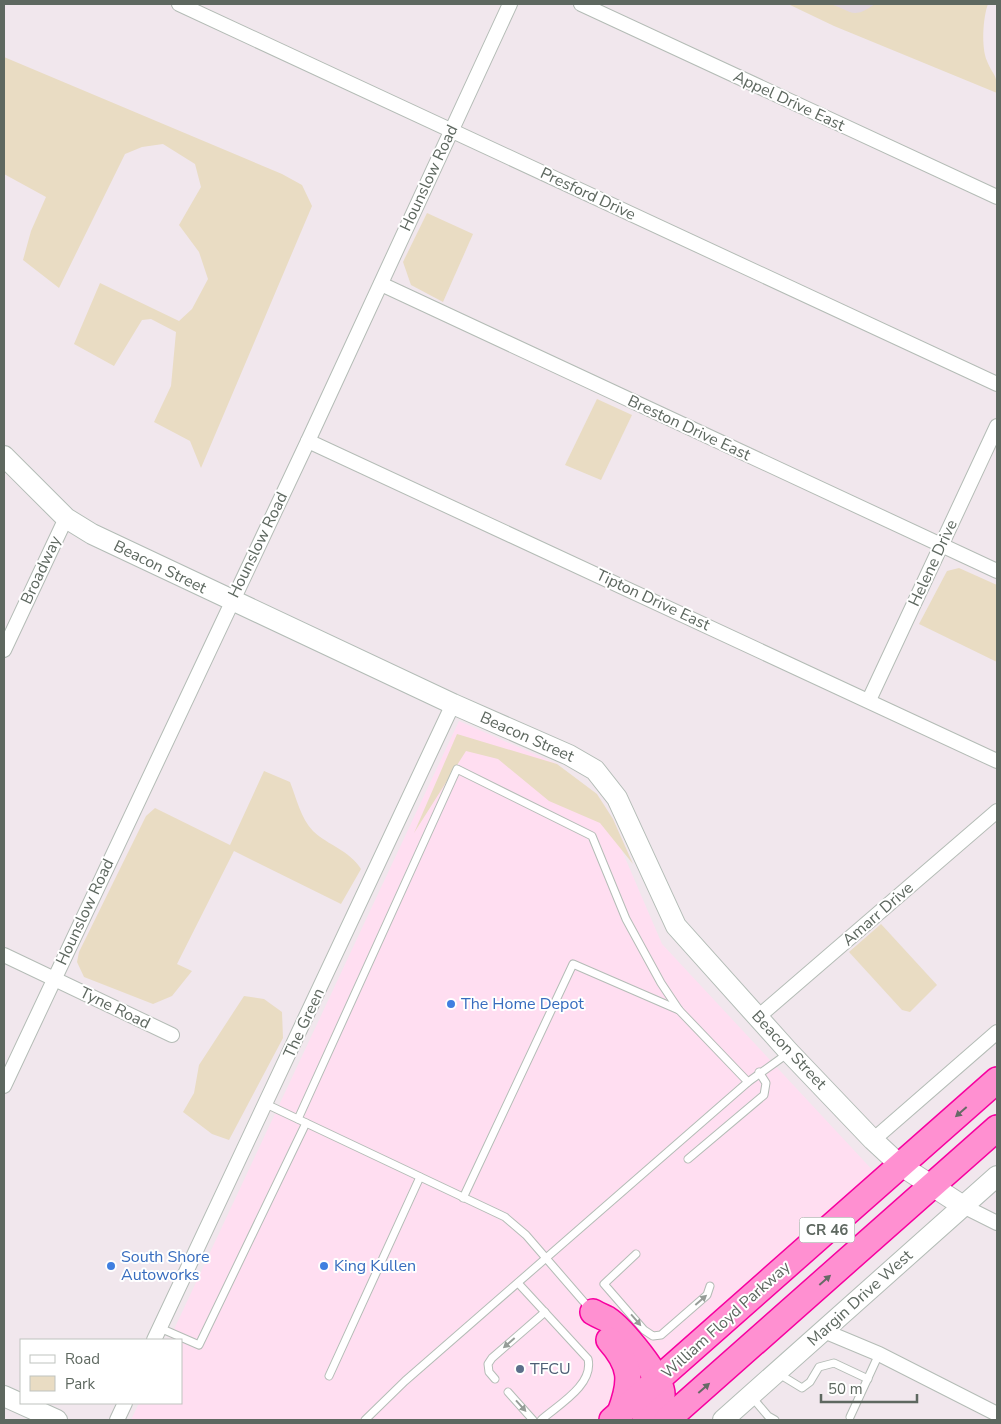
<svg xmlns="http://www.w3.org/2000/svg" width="1001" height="1424" viewBox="0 0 1001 1424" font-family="'Nunito Sans',sans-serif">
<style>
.commercial{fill:#ffdef1}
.education{fill:#e3d8df}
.green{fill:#e9dcc3}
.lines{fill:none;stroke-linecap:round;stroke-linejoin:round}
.lane-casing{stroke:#b4bcb6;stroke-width:9}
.street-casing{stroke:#b4bcb6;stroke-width:16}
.secondary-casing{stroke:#b3bcb6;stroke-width:22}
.highway-casing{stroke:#f800a0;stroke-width:28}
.lane{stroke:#fff;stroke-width:7}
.street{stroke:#fff;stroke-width:14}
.secondary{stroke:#fff;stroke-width:20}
.highway{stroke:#ff90d1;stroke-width:25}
.oneway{fill:#666a66}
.oneway2{fill:#969d98}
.shop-dot{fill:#3f7fe0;stroke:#fff;stroke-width:2}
.service-dot{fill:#5c6f8a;stroke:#fff;stroke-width:2}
.labels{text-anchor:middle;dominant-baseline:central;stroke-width:4;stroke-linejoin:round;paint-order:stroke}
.shield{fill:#fff;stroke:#8e9590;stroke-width:1}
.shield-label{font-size:15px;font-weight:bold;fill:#5e6860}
.street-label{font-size:16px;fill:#5e6860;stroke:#fff}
.shop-label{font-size:16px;fill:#366cbe;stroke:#fff;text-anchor:start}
.service-label{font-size:16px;fill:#4e5e75;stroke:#fff;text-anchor:start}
</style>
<rect width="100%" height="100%" fill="#f1e7ed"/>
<polygon class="commercial" points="459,721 557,764 605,811 662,944 891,1190 636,1420 131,1420 139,1403 181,1403 181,1340 169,1340"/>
<polygon class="education" points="800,4 884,4 868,36"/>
<g class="green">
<path d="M788 4C800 4 815 2 828 4 851 8 850 22 875 4H988C983 17 981 47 987 61 994 78 997 72 997 93L834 26Z"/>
<polygon points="4,57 282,174 302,185 312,206 201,468 190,441 154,422 171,386 176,332 151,319 142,320 114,366 74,344 100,283 179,321 192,309 208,279 199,252 179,225 201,187 195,164 163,144 142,147 125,154 59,288 23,260 31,231 46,197 4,174"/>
<polygon points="427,213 473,234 443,302 411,285 403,262"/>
<polygon points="597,399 632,415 601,480 565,465"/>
<polygon points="959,568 997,585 997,662 919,624 947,571"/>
<polygon points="457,734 557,764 597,794 613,819 633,864 600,823 549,801 498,759 466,751 414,833"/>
<path d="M264 771 290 782C296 797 301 819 313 831 329 846 349 850 361 869L341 904 234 851 177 964 192 971 172 996 153 1004 84 977 77 962 79 952 146 816 155 808 230 845Z"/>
<polygon points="881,924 937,985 910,1012 902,1010 849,952"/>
<polygon points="244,996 264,999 282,1012 283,1038 229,1140 212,1134 183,1112 194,1093 199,1065"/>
</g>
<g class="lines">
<g class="lane-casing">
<g id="lane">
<polyline points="266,1104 505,1217 526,1235 590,1309"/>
<polyline points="298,1119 457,769 592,836 626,919 661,983 679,1010 748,1082"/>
<polyline points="688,1159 764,1095 766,1083 759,1072"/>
<polyline points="463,1198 573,964 679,1010"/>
<polyline points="636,1254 604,1284 644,1330 653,1336 661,1335 707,1295 710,1286"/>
<path d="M518 1283 588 1359C594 1385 558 1405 541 1420"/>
<polyline points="160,1328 199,1345 306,1123"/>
<polyline points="779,1374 802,1388 810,1382 819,1367 834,1363 868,1379"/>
<polyline points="329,1376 420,1177"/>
<polyline points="495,1379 489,1372 488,1364 492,1358 545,1312"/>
<polyline points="508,1392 533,1420"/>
<polyline points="751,1396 768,1416 775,1420"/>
<polyline points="850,1417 879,1354"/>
<polyline points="365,1420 405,1381 748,1082 787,1054"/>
</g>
</g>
<g class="street-casing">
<g id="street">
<polyline points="179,4 997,384"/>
<polyline points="581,4 997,197"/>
<polyline points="381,284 997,571"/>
<polyline points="308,441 997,761"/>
<polyline points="4,650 66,518"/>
<polyline points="869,700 997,426"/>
<polyline points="4,955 172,1035"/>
<polyline points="758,1017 997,811"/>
<polyline points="4,1086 308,441 510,4"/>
<polyline points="873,1140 997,1032"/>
<polyline points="963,1206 997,1223"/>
<polyline points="824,1331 879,1354 997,1414"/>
<polyline points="154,1340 453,704"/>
<polyline points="117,1420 125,1403"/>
</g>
</g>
<g class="secondary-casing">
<g id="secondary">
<polyline points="4,456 66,518 92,534 453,704 569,755 595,770 617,798 676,926 789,1052 873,1140 900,1165 963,1206"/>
<polyline points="4,1396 57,1420"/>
<polyline points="723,1420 997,1176"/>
</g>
</g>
<g class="highway-casing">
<g id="highway">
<path d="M593 1312C598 1315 603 1317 607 1319 621 1328 664 1379 662 1395 660 1406 652 1412 645 1420"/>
<path d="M609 1340C632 1366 632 1381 620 1413"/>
<polyline points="612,1420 997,1080"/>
<polyline points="667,1420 997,1128"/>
</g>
</g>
<use href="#lane" class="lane"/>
<use href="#street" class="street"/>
<use href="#secondary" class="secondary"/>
<use href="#highway" class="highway"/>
</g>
<defs><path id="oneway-solid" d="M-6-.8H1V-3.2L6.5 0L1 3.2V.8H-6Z" transform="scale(1.25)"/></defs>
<g class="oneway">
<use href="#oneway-solid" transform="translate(961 1112) rotate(139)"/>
<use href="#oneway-solid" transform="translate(825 1280) rotate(-41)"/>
<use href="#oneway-solid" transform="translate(704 1388) rotate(-41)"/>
</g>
<g class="oneway2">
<use href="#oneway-solid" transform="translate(701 1300) rotate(-41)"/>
<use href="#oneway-solid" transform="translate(636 1320) rotate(49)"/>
<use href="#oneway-solid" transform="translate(509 1343) rotate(139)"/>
<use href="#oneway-solid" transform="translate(521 1406) rotate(48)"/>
</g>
<g class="shop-dot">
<circle cx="451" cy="1004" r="5"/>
<circle cx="111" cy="1266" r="5"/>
<circle cx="324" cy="1266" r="5"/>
</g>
<circle class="service-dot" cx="520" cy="1369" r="5"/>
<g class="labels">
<rect class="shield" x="799.5" y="1217.5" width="55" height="25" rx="4"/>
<g class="shield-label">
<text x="827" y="1230">CR 46</text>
</g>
<g class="street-label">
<text transform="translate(789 101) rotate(25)">Appel Drive East</text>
<text transform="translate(429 178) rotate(-65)">Hounslow Road</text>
<text transform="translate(588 194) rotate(25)">Presford Drive</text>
<text transform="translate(689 428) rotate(25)">Breston Drive East</text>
<text transform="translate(258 545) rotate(-64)">Hounslow Road</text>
<text transform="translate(933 563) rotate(-65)">Helene Drive</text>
<text transform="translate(160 567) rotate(26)">Beacon Street</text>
<text transform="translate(41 570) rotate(-65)">Broadway</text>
<text transform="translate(653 600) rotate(25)">Tipton Drive East</text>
<text transform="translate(527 737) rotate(24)">Beacon Street</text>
<text transform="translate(85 912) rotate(-65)">Hounslow Road</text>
<text transform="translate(878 914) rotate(-41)">Amarr Drive</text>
<text transform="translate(115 1008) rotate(26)">Tyne Road</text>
<text transform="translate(304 1023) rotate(-65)">The Green</text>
<text transform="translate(789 1050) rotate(47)">Beacon Street</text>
<text transform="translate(860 1298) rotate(-42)">Margin Drive West</text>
<text transform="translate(726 1320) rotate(-42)">William Floyd Parkway</text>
</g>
<g class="shop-label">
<text x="461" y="1004">The Home Depot</text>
<text x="121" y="1257">South Shore<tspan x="121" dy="18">Autoworks</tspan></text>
<text x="334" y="1266">King Kullen</text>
</g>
<g class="service-label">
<text x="530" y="1369">TFCU</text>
</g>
</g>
<rect width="1001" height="1424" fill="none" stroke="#5e6860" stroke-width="10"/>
<rect x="20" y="1339" width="162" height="65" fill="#ffffff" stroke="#bfc3bf"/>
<rect x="30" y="1355" width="25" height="8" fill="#ffffff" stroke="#bfc3bf"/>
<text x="65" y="1364" font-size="15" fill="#5e6860">Road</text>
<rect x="30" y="1376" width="25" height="15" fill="#e9dcc3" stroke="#bfc3bf"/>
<text x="65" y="1389" font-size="15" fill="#5e6860">Park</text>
<path d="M821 1394v8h96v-8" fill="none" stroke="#5e6860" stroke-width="2.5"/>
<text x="828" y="1394" font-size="15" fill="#5e6860" stroke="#ffffff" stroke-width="4" paint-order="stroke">50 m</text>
</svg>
